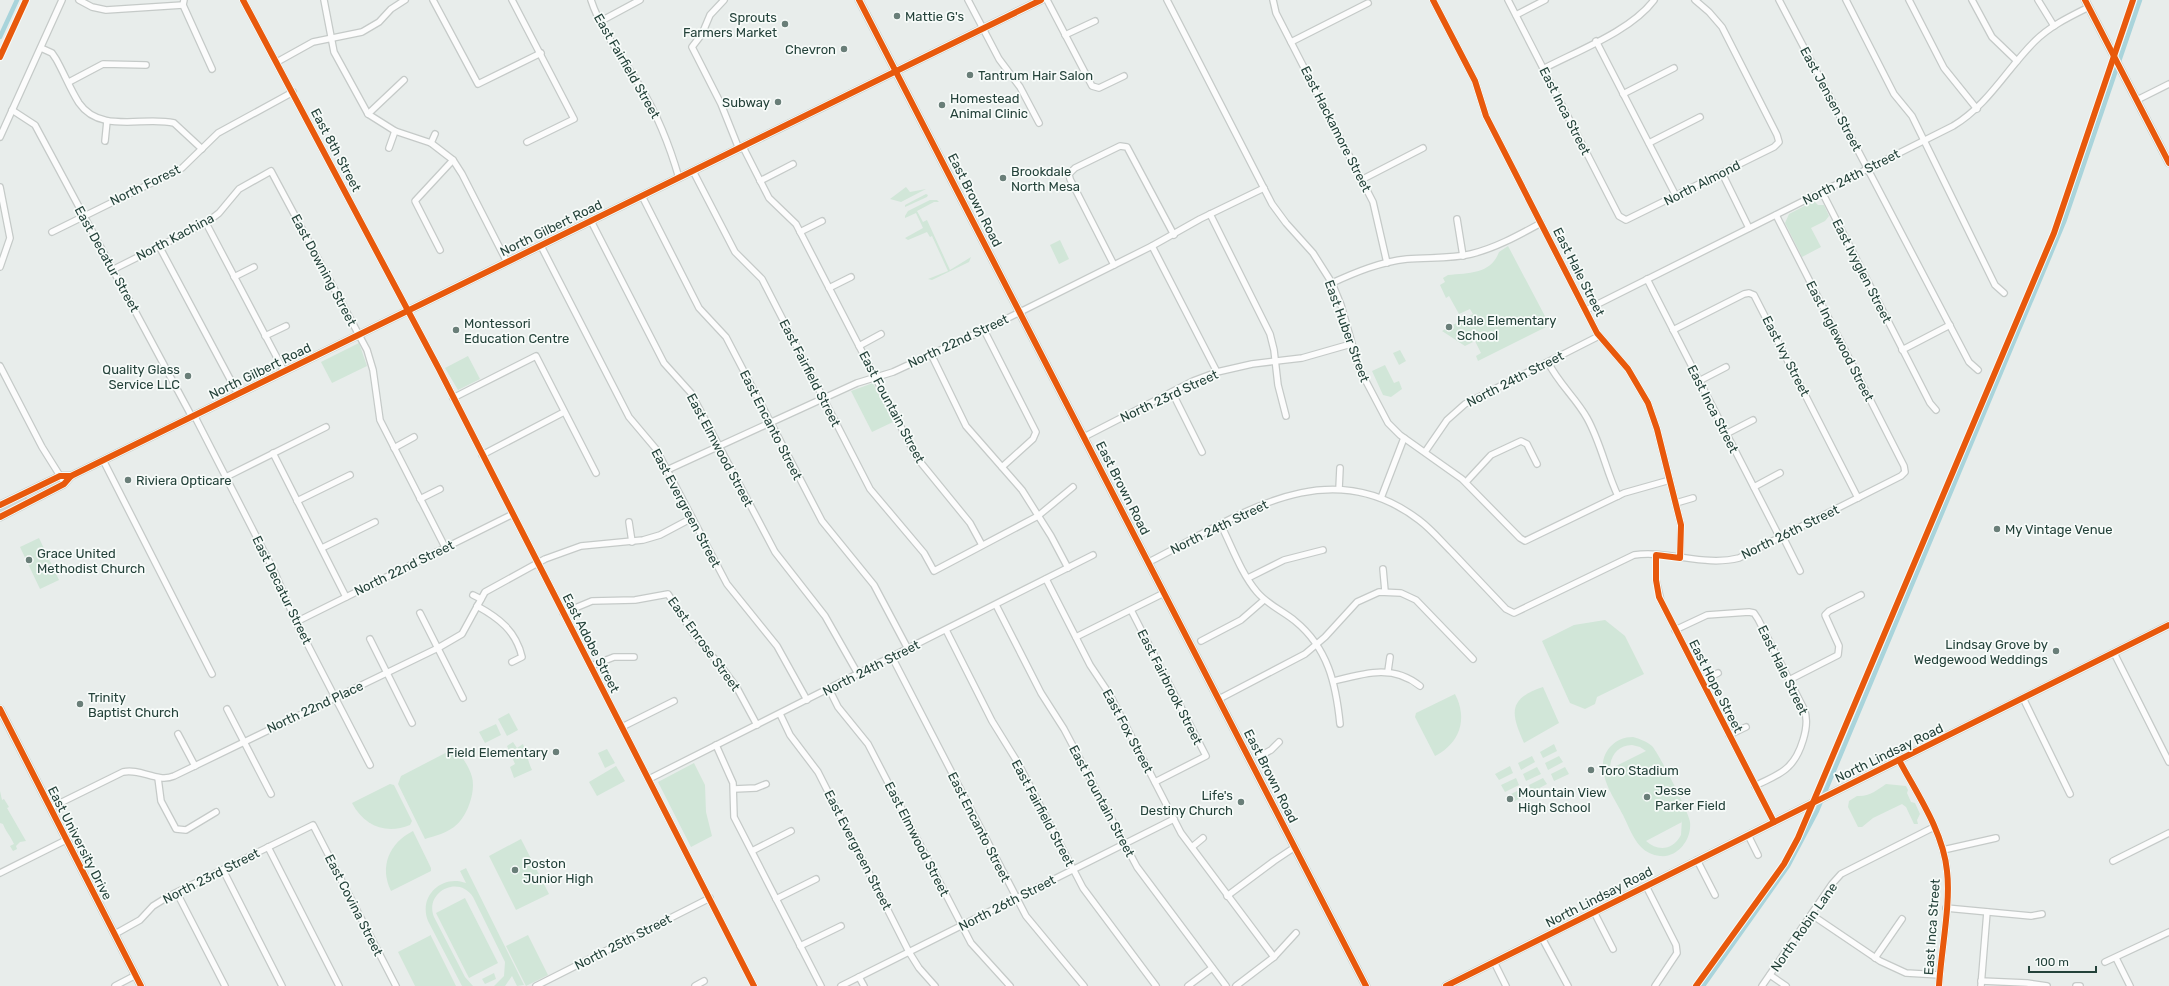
<svg xmlns="http://www.w3.org/2000/svg" width="2169" height="986" viewBox="0 0 2169 986" font-family="Rubik,sans-serif">
<style>
.green{fill:#d1e6d8;fill-rule:evenodd}
.lines{fill:none;stroke-linecap:round;stroke-linejoin:round}
.canal{stroke:#a9d4db;stroke-width:4.5}
.minor-casing{stroke:#c5cac8;stroke-width:8}
.major-casing{stroke:#c3ccc9;stroke-width:9}
.minor{stroke:#fcfcfc;stroke-width:5.5}
.major{stroke:#cfd7d5;stroke-width:7}
.cycleway-casing{stroke:#f7fbf9;stroke-width:8}
.cycleway{stroke:#e8590c;stroke-width:6}
.poi-dot{fill:#697e78;stroke:#f7fbf9;stroke-width:1.5}
.labels{text-anchor:middle;dominant-baseline:central;stroke-width:3.5;stroke-linejoin:round;paint-order:stroke}
.poi-label{font-size:13px;fill:#24423a;stroke:#f7fbf9;text-anchor:start}
.street-label{font-size:13px;fill:#24423a;stroke:#f7fbf9}
</style>
<rect width="100%" height="100%" fill="#e8edeb"/>
<g class="green">
<polygon points="906,187 910,192 926,189 901,202 890,199"/>
<polygon points="926,194 928,195 927,197 905,207 905,205"/>
<polygon points="930,200 937,200 939,202 934,202 917,211 923,222 927,220 950,270 971,257 969,262 932,280 928,279 948,271 932,236 930,237 927,232 908,240 905,238 923,228 916,213 905,218 905,216 908,211"/>
<polygon points="1814,201 1818,205 1824,205 1829,216 1825,221 1811,228 1821,247 1802,257 1785,223 1789,214"/>
<polygon points="1060,240 1069,259 1059,264 1050,245"/>
<path d="M1508 246 1547 320 1546 327 1478 361 1476 356 1481 353 1475 341 1465 346 1442 331 1473 314 1470 309 1459 314 1449 296 1446 298 1440 285 1445 282 1443 278 1448 275C1469 273 1491 274 1499 252Z"/>
<polygon points="359,343 367,366 332,383 321,362"/>
<polygon points="1400,350 1406,361 1399,365 1393,353"/>
<polygon points="468,356 480,379 458,390 445,368"/>
<polygon points="1385,365 1394,383 1399,381 1402,389 1391,397 1383,395 1372,371"/>
<polygon points="873,383 893,422 872,432 851,391"/>
<polygon points="39,538 59,580 40,589 20,547"/>
<polygon points="1605,620 1625,636 1644,674 1597,697 1595,704 1585,709 1570,703 1542,641 1574,625"/>
<path d="M1543 687 1559 723 1524 743C1511 714 1507 699 1543 687Z"/>
<path d="M1455 694C1468 719 1460 743 1435 756L1415 717 1416 713Z"/>
<polygon points="509,713 518,730 507,736 498,719"/>
<polygon points="496,724 501,735 485,743 479,732"/>
<path d="M1633 737C1640 739 1646 741 1652 746 1659 754 1689 812 1690 822 1692 839 1678 858 1660 856 1652 855 1646 852 1641 847 1633 839 1628 825 1623 815 1613 795 1591 767 1611 746 1617 740 1624 737 1633 737ZM1632 745 1640 747 1646 751 1610 769C1610 756 1618 745 1632 745ZM1682 819 1681 835C1673 850 1658 852 1646 841L1682 822Z"/>
<path d="M513 742 517 748 523 744C527 753 528 762 532 770L514 778 510 767 515 764 507 746Z"/>
<polygon points="1554,744 1557,751 1543,758 1540,752"/>
<path d="M455 748C462 757 469 766 472 777 476 792 467 818 454 827 446 833 435 836 425 839L398 784 401 776Z"/>
<polygon points="607,749 615,763 605,768 598,753"/>
<polygon points="1532,756 1535,762 1521,770 1518,763"/>
<polygon points="1559,756 1563,762 1548,770 1545,763"/>
<polygon points="694,763 705,785 706,812 712,836 691,847 658,782"/>
<polygon points="616,766 625,781 597,796 589,782"/>
<polygon points="1510,766 1513,773 1499,780 1495,774"/>
<polygon points="1537,767 1541,774 1526,781 1523,774"/>
<polygon points="1565,767 1569,774 1554,781 1551,774"/>
<polygon points="1516,778 1519,785 1505,792 1501,785"/>
<polygon points="1543,778 1547,784 1532,792 1529,785"/>
<path d="M390 784 394 785 412 821 410 825C386 835 364 826 352 803Z"/>
<path d="M1886 784 1906 786 1908 790 1907 793 1911 802 1915 803 1920 814 1917 820 1918 824H1914L1906 807 1902 804 1873 818 1862 827H1858L1848 807 1849 801 1857 796C1869 797 1877 790 1886 784Z"/>
<polygon points="1521,789 1525,796 1510,803 1507,796"/>
<path d="M0 791 2 800 4 799 9 807 7 808 26 841 20 842 16 846 17 849 13 851 10 846 14 844C10 835 6 832 3 824L0 823Z"/>
<path d="M413 831 431 868V871L391 891C379 867 389 843 413 831Z"/>
<polygon points="521,839 549,894 516,910 489,856"/>
<path d="M466 868 524 985 517 986 512 976 505 986H494L504 976 505 962 473 897C458 874 424 893 434 917L465 977 473 986H462L428 921C418 896 442 874 466 883L460 871Z"/>
<polygon points="465,898 498,963 469,978 436,913"/>
<polygon points="431,935 431,936 456,986 415,986 398,952"/>
<polygon points="528,935 548,975 526,986 506,946"/>
<polygon points="494,973 496,979 485,984 482,979"/>
</g>
<g class="lines">
<g class="canal">
<polyline points="0,37 17,0"/>
<polyline points="1703,986 1788,866 1817,811 2064,222 2140,0"/>
</g>
<g class="minor-casing">
<g id="minor">
<polyline points="79,0 92,7 106,10 183,5"/>
<polyline points="184,0 183,5 212,69"/>
<polyline points="243,0 439,369 754,986"/>
<polyline points="324,0 334,52 368,114 395,131 431,143 453,160 462,174 507,262"/>
<polyline points="433,0 478,84 541,53"/>
<polyline points="512,0 574,119 527,142"/>
<path d="M591 0C601 31 624 59 641 88 658 116 670 147 679 178"/>
<polyline points="724,0 710,15 702,34 692,47 721,104 739,149"/>
<polyline points="968,0 999,59 1020,87 1039,123"/>
<polyline points="1047,0 1092,86 1099,88 1124,76"/>
<polyline points="1167,0 1272,204 1286,223 1313,253 1332,283 1341,305 1359,368 1388,423 1400,435 1462,479 1520,538 1525,541 1624,493 1670,480"/>
<polyline points="1273,0 1276,13 1373,202 1387,263"/>
<polyline points="1433,0 1475,81 1486,116 1597,333 1628,369 1648,403 1657,429 1681,525 1680,558"/>
<polyline points="1508,0 1619,216 1626,220 1774,147 1779,142 1777,135 1722,27 1709,12 1695,0"/>
<polyline points="1779,0 1969,362 1978,370"/>
<polyline points="1846,0 1894,94 1912,116 1995,285 2004,293"/>
<polyline points="1909,0 1944,68 1977,109"/>
<polyline points="1972,0 1992,37 2017,61"/>
<polyline points="2038,0 2054,26"/>
<polyline points="1516,15 1545,0"/>
<polyline points="601,21 640,0"/>
<polyline points="1065,35 1095,21"/>
<polyline points="1596,41 1676,196"/>
<polyline points="1291,42 1368,3"/>
<path d="M41 48 52 53 56 59C64 73 70 89 79 103 100 134 144 116 174 123L202 149"/>
<polyline points="277,62 313,42 362,32 379,22 391,9 405,0"/>
<path d="M1543 69C1577 51 1631 31 1654 0"/>
<polyline points="69,82 103,64 146,65"/>
<polyline points="1623,94 1674,68"/>
<polyline points="2137,100 2169,84"/>
<polyline points="12,110 35,125 192,417"/>
<polyline points="368,114 404,80"/>
<polyline points="0,137 62,0"/>
<polyline points="105,141 107,121"/>
<polyline points="431,143 435,134"/>
<polyline points="1649,143 1700,117"/>
<polyline points="743,147 769,198 796,224 917,458 970,523 982,545"/>
<polyline points="389,148 395,131"/>
<polyline points="693,171 735,252 762,279 870,489 924,553 934,571 1038,516 1073,487"/>
<polyline points="1722,173 1749,228"/>
<polyline points="1361,180 1423,148"/>
<polyline points="760,181 793,164"/>
<polyline points="0,187 10,238 0,267"/>
<polyline points="1822,192 1930,403 1936,410"/>
<polyline points="642,196 699,308 726,337 822,521 874,585 908,649"/>
<polyline points="1210,214 1270,334 1274,350 1278,385 1286,416"/>
<polyline points="1457,219 1463,256"/>
<polyline points="591,221 664,363 691,393 775,552 825,616 858,674"/>
<polyline points="206,223 284,371"/>
<polyline points="52,232 182,168 218,133 293,92"/>
<polyline points="800,232 822,221"/>
<polyline points="159,246 238,394"/>
<polyline points="541,246 629,417 656,449 727,584 777,646 807,700"/>
<polyline points="1152,246 1217,372"/>
<polyline points="440,250 415,201 453,160"/>
<polyline points="1114,265 1070,179 1069,174 1075,168 1120,146 1127,147 1174,235"/>
<polyline points="114,269 206,223 219,213 239,189 271,171 367,350 373,370 380,420 445,547"/>
<polyline points="234,277 254,267"/>
<polyline points="1647,279 1780,538"/>
<path d="M1332 283C1356 272 1380 262 1407 259 1429 257 1450 259 1471 254 1496 248 1519 235 1541 223"/>
<polyline points="829,288 851,277"/>
<path d="M1586 310 1953 126C1988 105 2006 70 2034 42 2050 26 2069 17 2089 7"/>
<polyline points="984,330 1036,432 1033,439 1002,467"/>
<polyline points="1673,330 1744,294 1749,293 1754,295 1858,498"/>
<polyline points="265,336 286,326"/>
<polyline points="859,346 881,334"/>
<polyline points="1902,350 1950,325"/>
<polyline points="931,354 966,426 1022,490 1051,536 1068,568"/>
<path d="M1548 362C1558 383 1576 398 1587 418 1601 443 1606 471 1618 496"/>
<polyline points="0,366 42,447 62,479"/>
<polyline points="1699,381 1726,367"/>
<polyline points="1172,392 1202,452"/>
<polyline points="453,398 536,356 596,473"/>
<polyline points="194,415 274,571 296,622 370,765"/>
<polyline points="1726,434 1753,420"/>
<polyline points="1084,437 1193,381 1217,372 1252,364 1302,358 1351,344"/>
<polyline points="394,448 414,437"/>
<polyline points="1425,452 1447,420 1465,404 1599,336"/>
<polyline points="273,453 346,597"/>
<polyline points="482,455 564,412"/>
<polyline points="103,460 212,674"/>
<polyline points="667,470 857,383 893,372 984,330 1152,246 1200,219 1264,188"/>
<polyline points="226,477 326,427"/>
<polyline points="1466,482 1491,455 1521,441 1527,444 1537,464"/>
<polyline points="1754,487 1780,473"/>
<polyline points="1339,489 1340,468"/>
<polyline points="1381,498 1404,438"/>
<polyline points="420,499 440,489"/>
<polyline points="297,501 350,475"/>
<polyline points="1676,503 1693,498"/>
<polyline points="629,522 632,542"/>
<path d="M1221 525C1232 547 1241 573 1257 592 1268 605 1283 611 1295 621 1328 648 1336 684 1340 724"/>
<polyline points="1783,537 1800,571"/>
<polyline points="322,548 375,522"/>
<polyline points="1656,555 1656,580 1661,601 1774,822"/>
<path d="M1149 562C1236 518 1326 449 1419 520 1431 529 1441 541 1452 552 1470 571 1488 590 1506 609L1514 613 1634 555C1669 550 1704 567 1739 558L1901 476 1905 472 1904 466 1776 215"/>
<polyline points="1383,569 1385,591"/>
<polyline points="1248,578 1284,560 1323,550"/>
<polyline points="1046,579 1090,665 1110,695 1181,833 1274,957"/>
<polyline points="473,595 481,599"/>
<polyline points="996,605 1041,693 1064,729 1137,867 1226,986"/>
<path d="M477 606C499 618 516 631 522 657L512 662"/>
<polyline points="1131,610 1206,756 1155,782"/>
<polyline points="420,613 463,698"/>
<polyline points="563,613 592,601 635,600 668,594 695,636 720,665 737,688 757,725"/>
<polyline points="296,622 513,514"/>
<polyline points="946,630 992,721 1018,763 1083,888 1156,986"/>
<path d="M1675 630 1707 615 1749 612 1754 613 1758 619 1804 709C1811 725 1800 756 1788 767 1779 776 1766 780 1755 786"/>
<polyline points="1076,637 1164,593"/>
<polyline points="370,639 412,723"/>
<polyline points="1201,641 1241,620 1264,600"/>
<polyline points="2114,653 2169,762"/>
<polyline points="892,657 1026,916 1084,986"/>
<polyline points="591,666 614,657 634,657"/>
<polyline points="1388,671 1390,657"/>
<polyline points="1789,680 1838,655 1839,646 1825,615 1829,611 1861,595"/>
<path d="M1334 681C1365 673 1393 664 1420 686"/>
<polyline points="1702,681 1718,673"/>
<polyline points="829,689 838,707 868,744 971,943 1010,986"/>
<polyline points="2023,698 2070,794"/>
<polyline points="1219,699 1305,654 1325,637 1357,602 1379,592 1401,593 1416,600 1473,659"/>
<polyline points="227,709 271,794"/>
<polyline points="780,714 790,735 818,772 909,952 919,968 935,986"/>
<polyline points="622,727 674,701"/>
<polyline points="178,734 195,766"/>
<polyline points="1729,735 1746,727"/>
<polyline points="716,745 733,783 734,817 821,986"/>
<polyline points="1260,756 1271,750 1279,742"/>
<path d="M1899 760C1917 794 1943 831 1947 871 1951 904 1941 951 1939 986"/>
<polyline points="158,778 161,801 176,829 186,830 216,812"/>
<polyline points="649,779 1093,555"/>
<polyline points="734,789 756,788 766,784"/>
<path d="M50 808 123 772C141 768 157 783 174 776L438 648 462 634 485 592 545 559 581 546 643 540 660 535 692 518"/>
<polyline points="1748,835 1758,855"/>
<polyline points="268,847 339,986"/>
<polyline points="1192,847 1203,838"/>
<polyline points="1943,850 1996,838"/>
<polyline points="752,851 791,831"/>
<polyline points="1697,860 1715,895"/>
<polyline points="2113,861 2169,833"/>
<polyline points="223,870 282,986"/>
<polyline points="0,873 66,840"/>
<polyline points="1646,886 1676,945 1677,953 1655,986"/>
<polyline points="177,893 225,986"/>
<polyline points="1227,896 1274,861 1295,847"/>
<polyline points="776,899 816,879"/>
<polyline points="1946,908 2031,916 2042,914"/>
<polyline points="1594,912 1613,949"/>
<polyline points="1812,915 1880,961 1906,973 1940,975"/>
<polyline points="115,934 140,920 153,906 169,896 313,825 396,986"/>
<polyline points="1542,938 1568,986"/>
<polyline points="800,946 841,926"/>
<polyline points="1875,958 1902,919"/>
<polyline points="2116,958 2130,986"/>
<polyline points="1494,962 1506,986"/>
<polyline points="2105,962 2169,932"/>
<polyline points="1770,975 1786,986"/>
<polyline points="859,977 864,986"/>
<polyline points="1981,981 2027,983 2047,986"/>
<polyline points="115,986 136,975"/>
<polyline points="536,986 710,898"/>
<polyline points="695,986 704,981"/>
<polyline points="841,986 1174,819"/>
<polyline points="1188,986 1212,968"/>
<polyline points="1236,986 1274,957 1296,933"/>
<polyline points="1762,986 1832,884 1841,874 1934,827"/>
<polyline points="1981,986 1987,912"/>
<polyline points="2076,986 2080,986"/>
</g>
</g>
<g class="major-casing">
<g id="major">
<polyline points="859,0 1366,986"/>
<polyline points="2085,0 2169,163"/>
<polyline points="0,505 60,476 71,476"/>
<polyline points="3,515 3,512 22,498"/>
<polyline points="0,517 64,484 71,476 1041,0"/>
<polyline points="0,709 141,986"/>
<polyline points="1446,986 2169,625"/>
</g>
</g>
<use href="#minor" class="minor"/>
<use href="#major" class="major"/>
<g class="cycleway-casing">
<g id="cycleway">
<polyline points="243,0 439,369 754,986"/>
<polyline points="859,0 1366,986"/>
<polyline points="1433,0 1475,81 1486,116 1597,333 1628,369 1648,403 1657,429 1681,525 1680,558 1656,555 1656,580 1659,597 1774,822"/>
<polyline points="2085,0 2169,163"/>
<polyline points="0,57 26,0"/>
<polyline points="0,505 60,476 71,476"/>
<polyline points="0,517 64,484 71,476 1041,0"/>
<polyline points="0,709 141,986"/>
<path d="M1899 760C1917 794 1943 831 1947 871 1951 904 1941 951 1939 986"/>
<polyline points="1446,986 2169,625"/>
<polyline points="1696,986 1784,864 1798,838 2054,233 2133,0"/>
</g>
</g>
<use href="#cycleway" class="cycleway"/>
</g>
<g class="poi-dot">
<circle cx="897" cy="16" r="4"/>
<circle cx="785" cy="24" r="4"/>
<circle cx="844" cy="49" r="4"/>
<circle cx="970" cy="75" r="4"/>
<circle cx="778" cy="102" r="4"/>
<circle cx="942" cy="105" r="4"/>
<circle cx="1003" cy="178" r="4"/>
<circle cx="1449" cy="327" r="4"/>
<circle cx="456" cy="330" r="4"/>
<circle cx="188" cy="376" r="4"/>
<circle cx="128" cy="480" r="4"/>
<circle cx="1997" cy="529" r="4"/>
<circle cx="29" cy="560" r="4"/>
<circle cx="2056" cy="651" r="4"/>
<circle cx="80" cy="704" r="4"/>
<circle cx="556" cy="752" r="4"/>
<circle cx="1591" cy="770" r="4"/>
<circle cx="1647" cy="797" r="4"/>
<circle cx="1510" cy="799" r="4"/>
<circle cx="1241" cy="802" r="4"/>
<circle cx="515" cy="870" r="4"/>
</g>
<g class="labels">
<g class="poi-label">
<text x="905" y="16">Mattie G's</text>
<text x="777" y="17" text-anchor="end">Sprouts<tspan x="777" dy="15">Farmers Market</tspan></text>
<text x="836" y="49" text-anchor="end">Chevron</text>
<text x="978" y="75">Tantrum Hair Salon</text>
<text x="950" y="98">Homestead<tspan x="950" dy="15">Animal Clinic</tspan></text>
<text x="770" y="102" text-anchor="end">Subway</text>
<text x="1011" y="171">Brookdale<tspan x="1011" dy="15">North Mesa</tspan></text>
<text x="1457" y="320">Hale Elementary<tspan x="1457" dy="15">School</tspan></text>
<text x="464" y="323">Montessori<tspan x="464" dy="15">Education Centre</tspan></text>
<text x="180" y="369" text-anchor="end">Quality Glass<tspan x="180" dy="15">Service LLC</tspan></text>
<text x="136" y="480">Riviera Opticare</text>
<text x="2005" y="529">My Vintage Venue</text>
<text x="37" y="553">Grace United<tspan x="37" dy="15">Methodist Church</tspan></text>
<text x="2048" y="644" text-anchor="end">Lindsay Grove by<tspan x="2048" dy="15">Wedgewood Weddings</tspan></text>
<text x="88" y="697">Trinity<tspan x="88" dy="15">Baptist Church</tspan></text>
<text x="548" y="752" text-anchor="end">Field Elementary</text>
<text x="1599" y="770">Toro Stadium</text>
<text x="1655" y="790">Jesse<tspan x="1655" dy="15">Parker Field</tspan></text>
<text x="1518" y="792">Mountain View<tspan x="1518" dy="15">High School</tspan></text>
<text x="1233" y="795" text-anchor="end">Life's<tspan x="1233" dy="15">Destiny Church</tspan></text>
<text x="523" y="863">Poston<tspan x="523" dy="15">Junior High</tspan></text>
</g>
<g class="street-label">
<text transform="translate(627 66) rotate(60)">East Fairfield Street</text>
<text transform="translate(1831 99) rotate(62)">East Jensen Street</text>
<text transform="translate(1565 111) rotate(63)">East Inca Street</text>
<text transform="translate(1336 129) rotate(63)">East Hackamore Street</text>
<text transform="translate(336 150) rotate(62)">East 8th Street</text>
<text transform="translate(1851 177) rotate(-27)">North 24th Street</text>
<text transform="translate(1702 183) rotate(-27)">North Almond</text>
<text transform="translate(145 185) rotate(-26)">North Forest</text>
<text transform="translate(975 200) rotate(63)">East Brown Road</text>
<text transform="translate(551 228) rotate(-26)">North Gilbert Road</text>
<text transform="translate(175 237) rotate(-28)">North Kachina</text>
<text transform="translate(107 259) rotate(61)">East Decatur Street</text>
<text transform="translate(324 270) rotate(62)">East Downing Street</text>
<text transform="translate(1862 271) rotate(63)">East Ivyglen Street</text>
<text transform="translate(1579 272) rotate(63)">East Hale Street</text>
<text transform="translate(1347 331) rotate(70)">East Huber Street</text>
<text transform="translate(958 341) rotate(-25)">North 22nd Street</text>
<text transform="translate(1840 341) rotate(63)">East Inglewood Street</text>
<text transform="translate(1786 356) rotate(63)">East Ivy Street</text>
<text transform="translate(260 371) rotate(-26)">North Gilbert Road</text>
<text transform="translate(810 373) rotate(63)">East Fairfield Street</text>
<text transform="translate(1515 379) rotate(-27)">North 24th Street</text>
<text transform="translate(1169 396) rotate(-25)">North 23rd Street</text>
<text transform="translate(892 407) rotate(62)">East Fountain Street</text>
<text transform="translate(1713 409) rotate(63)">East Inca Street</text>
<text transform="translate(771 425) rotate(63)">East Encanto Street</text>
<text transform="translate(720 450) rotate(62)">East Elmwood Street</text>
<text transform="translate(1123 488) rotate(63)">East Brown Road</text>
<text transform="translate(686 508) rotate(62)">East Evergreen Street</text>
<text transform="translate(1219 527) rotate(-26)">North 24th Street</text>
<text transform="translate(1790 532) rotate(-26)">North 26th Street</text>
<text transform="translate(404 568) rotate(-26)">North 22nd Street</text>
<text transform="translate(282 590) rotate(64)">East Decatur Street</text>
<text transform="translate(591 643) rotate(63)">East Adobe Street</text>
<text transform="translate(704 644) rotate(54)">East Enrose Street</text>
<text transform="translate(871 668) rotate(-27)">North 24th Street</text>
<text transform="translate(1783 670) rotate(64)">East Hale Street</text>
<text transform="translate(1716 686) rotate(63)">East Hope Street</text>
<text transform="translate(1170 687) rotate(63)">East Fairbrook Street</text>
<text transform="translate(315 707) rotate(-25)">North 22nd Place</text>
<text transform="translate(1128 731) rotate(62)">East Fox Street</text>
<text transform="translate(1889 753) rotate(-26)">North Lindsay Road</text>
<text transform="translate(1271 776) rotate(63)">East Brown Road</text>
<text transform="translate(1102 801) rotate(62)">East Fountain Street</text>
<text transform="translate(1043 813) rotate(62)">East Fairfield Street</text>
<text transform="translate(979 827) rotate(63)">East Encanto Street</text>
<text transform="translate(917 839) rotate(63)">East Elmwood Street</text>
<text transform="translate(80 843) rotate(63)">East University Drive</text>
<text transform="translate(858 850) rotate(63)">East Evergreen Street</text>
<text transform="translate(211 876) rotate(-27)">North 23rd Street</text>
<text transform="translate(1599 897) rotate(-27)">North Lindsay Road</text>
<text transform="translate(1007 903) rotate(-27)">North 26th Street</text>
<text transform="translate(354 905) rotate(63)">East Covina Street</text>
<text transform="translate(1804 927) rotate(-55)">North Robin Lane</text>
<text transform="translate(1932 927) rotate(-86)">East Inca Street</text>
<text transform="translate(623 942) rotate(-27)">North 25th Street</text>
</g>
</g>
<path d="M2029 966v6h67v-6" fill="none" stroke="#24423a" stroke-width="2"/>
<text x="2035" y="966" font-size="12" fill="#24423a" stroke="#f7fbf9" stroke-width="3" paint-order="stroke">100 m</text>
</svg>
